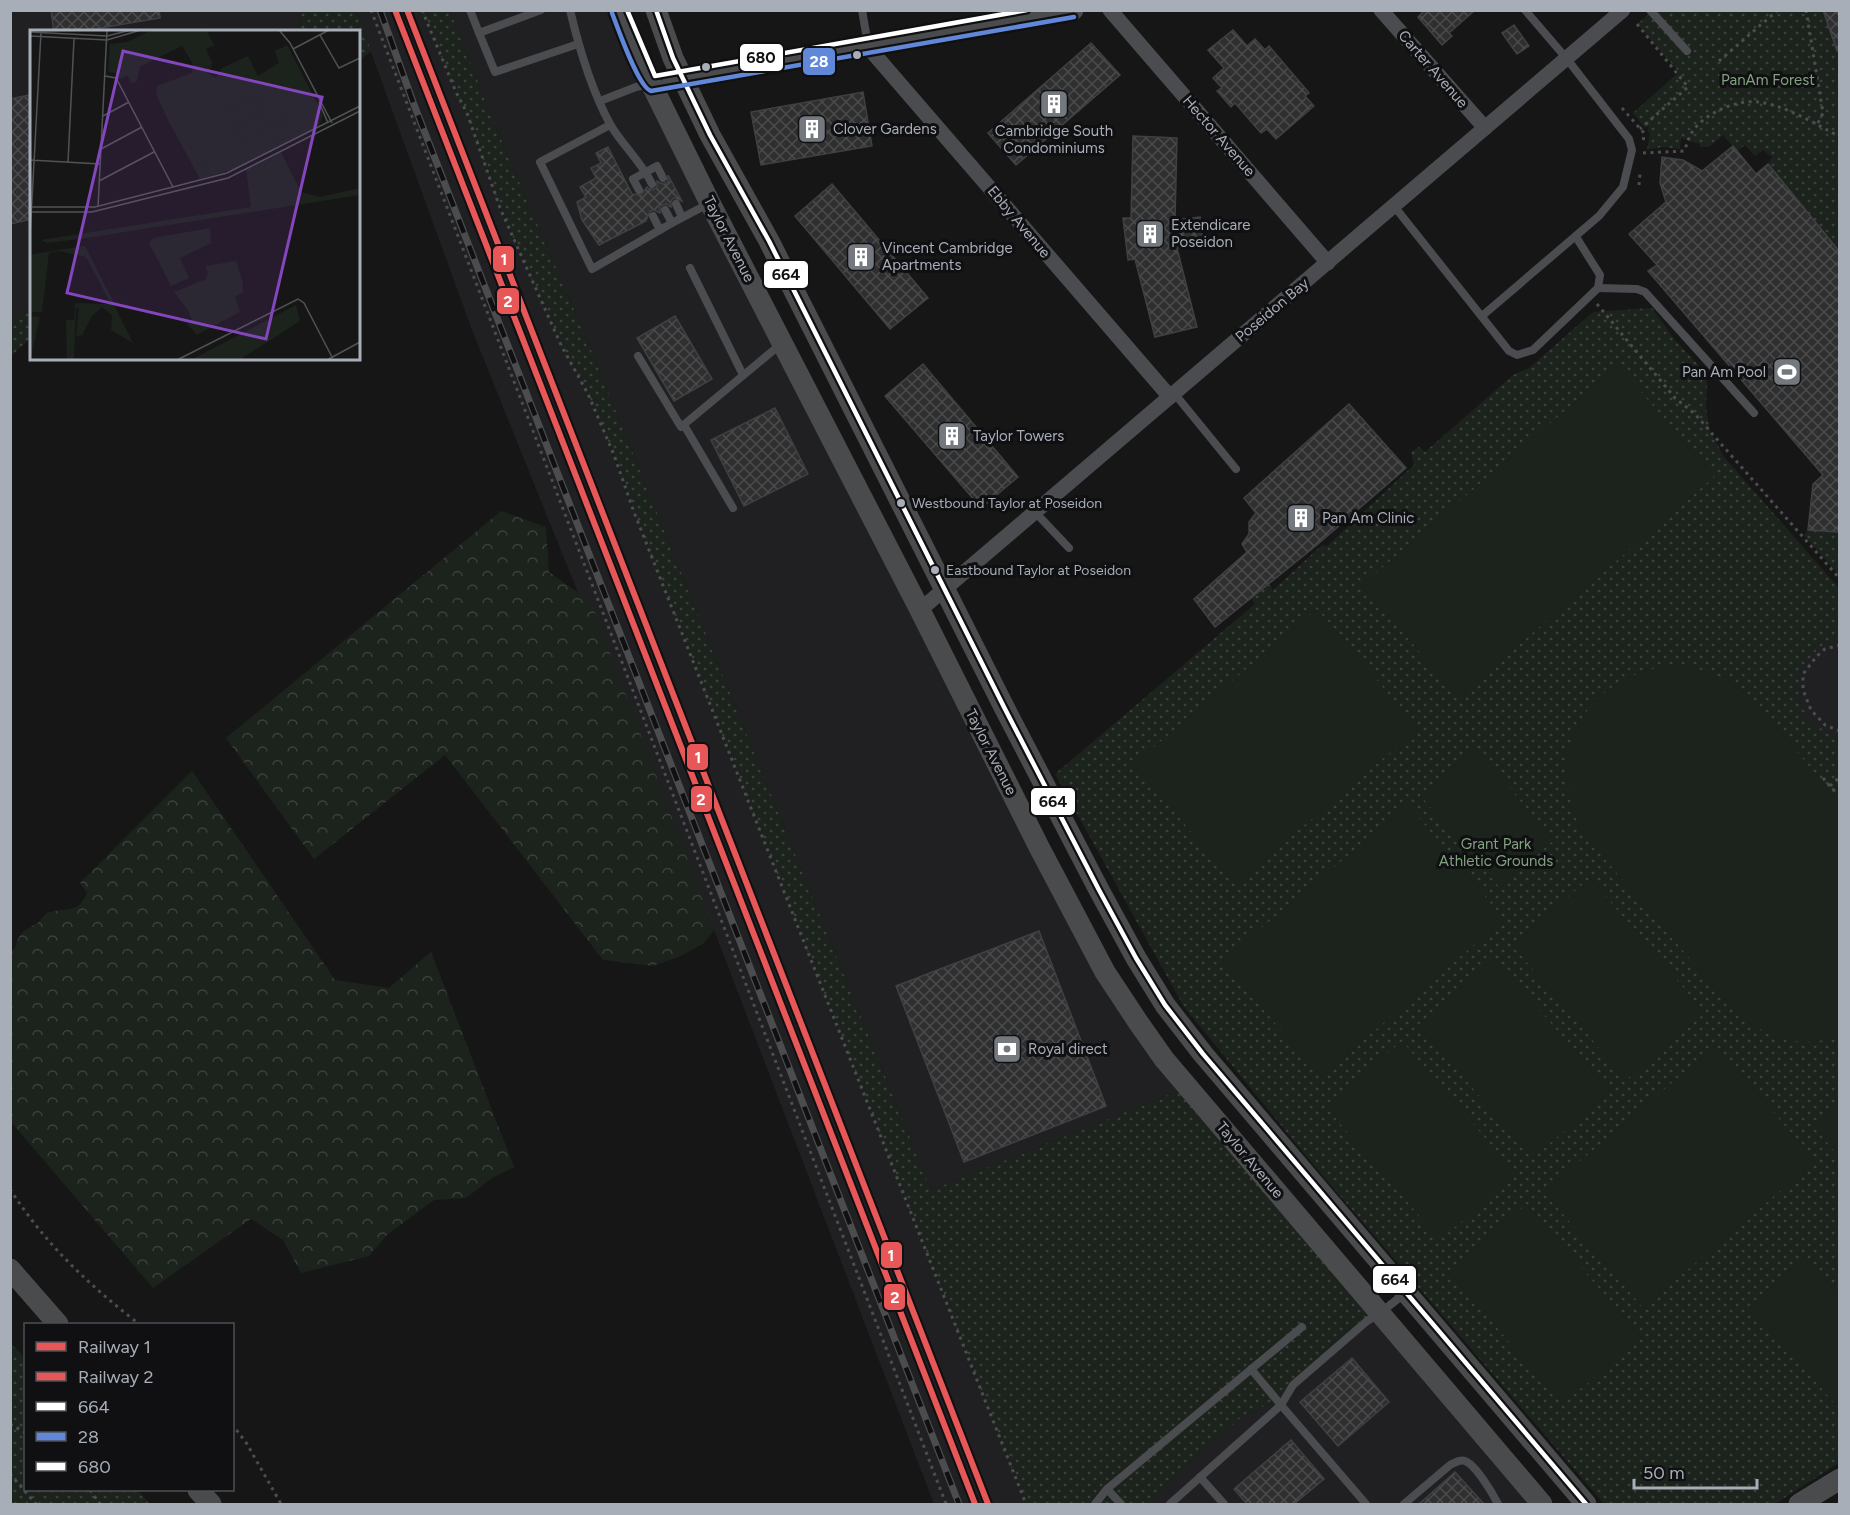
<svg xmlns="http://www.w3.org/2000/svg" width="1850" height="1515" viewBox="0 0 1850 1515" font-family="Figtree,sans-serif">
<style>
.built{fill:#202022}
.green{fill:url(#green-dots)}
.forest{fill:url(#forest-crowns)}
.pitch{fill:#1c231c}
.building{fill:url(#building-cross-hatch);stroke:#3e4042;stroke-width:1.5}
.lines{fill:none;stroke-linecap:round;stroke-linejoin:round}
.path{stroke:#4c4d51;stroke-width:3;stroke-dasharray:3 4.5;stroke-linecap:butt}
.lane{stroke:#4a4c4f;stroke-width:8}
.street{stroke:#4a4c4f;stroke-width:15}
.secondary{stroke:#494b4d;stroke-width:21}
.rail-casing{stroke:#4a4c4e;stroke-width:7}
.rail{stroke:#101012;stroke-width:4.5;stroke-dasharray:14;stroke-linecap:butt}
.bus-1-casing{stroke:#101012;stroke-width:9}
.bus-2-casing{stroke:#101012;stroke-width:9}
.bus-3-casing{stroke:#101012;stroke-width:9}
.bus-1{stroke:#fff;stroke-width:4.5}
.bus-2{stroke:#6188d8;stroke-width:4.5}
.bus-3{stroke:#fff;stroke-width:4.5}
.rail-1-casing{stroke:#101012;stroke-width:10}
.rail-2-casing{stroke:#101012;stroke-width:10}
.rail-1{stroke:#e75758;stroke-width:6}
.rail-2{stroke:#e75758;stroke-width:6}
.bus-dot{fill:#a7aeb7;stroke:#101012;stroke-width:2}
.labels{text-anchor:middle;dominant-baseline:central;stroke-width:6;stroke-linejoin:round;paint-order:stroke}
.bus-label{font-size:14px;fill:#a7aeb7;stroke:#101012;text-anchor:start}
.street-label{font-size:15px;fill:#a7aeb7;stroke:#101012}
.park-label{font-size:15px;fill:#81a27e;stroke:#101012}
.poi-label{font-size:15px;fill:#a7aeb7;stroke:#101012;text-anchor:start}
.inset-road{fill:none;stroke:#505356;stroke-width:1.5}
.view{fill:#8446bd;fill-opacity:0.15;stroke:#8446bd;stroke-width:3}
.inset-edge{fill:none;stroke:#a7aeb7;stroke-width:3}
.line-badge{stroke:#101012;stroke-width:2}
.badge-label{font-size:16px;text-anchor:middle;font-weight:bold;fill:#fff}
.pale-badge-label{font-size:16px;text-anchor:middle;font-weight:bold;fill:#111}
</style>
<defs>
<pattern id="green-dots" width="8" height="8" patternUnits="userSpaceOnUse" patternTransform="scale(1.5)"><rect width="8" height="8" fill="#1c231c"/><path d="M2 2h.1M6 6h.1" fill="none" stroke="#3a403b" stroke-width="1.8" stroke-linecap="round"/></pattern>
<pattern id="forest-crowns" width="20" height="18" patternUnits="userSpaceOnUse" patternTransform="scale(1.5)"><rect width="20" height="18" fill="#1c231c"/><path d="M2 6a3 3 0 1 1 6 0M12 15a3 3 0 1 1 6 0" fill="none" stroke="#3a403b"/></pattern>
<pattern id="building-cross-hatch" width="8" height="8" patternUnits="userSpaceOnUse" patternTransform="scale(1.5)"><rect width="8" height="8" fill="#2f2f30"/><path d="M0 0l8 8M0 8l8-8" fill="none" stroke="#4a4b4c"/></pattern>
</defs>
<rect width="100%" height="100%" fill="#161616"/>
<g class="built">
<polygon points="11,11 301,11 299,31 32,32 31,308 11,326"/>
<polygon points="356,11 422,11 456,92 467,113 500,208 561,345 577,371 603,428 634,512 1026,1504 934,1504 714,930 472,330"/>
<polygon points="450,11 619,11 1039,847 1188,1087 931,1190 589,345 496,128"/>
<polygon points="1839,640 1839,738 1834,737 1810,721 1799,701 1799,672 1817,650 1826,643"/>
<polygon points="1380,1313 1542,1504 1143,1504 1239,1419 1276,1400"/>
</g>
<g class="green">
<polygon points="301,11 356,11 371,51 359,61 358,32 299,31"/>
<polygon points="422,11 450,11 496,128 589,345 931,1190 1188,1087 1380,1313 1276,1400 1239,1419 1143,1504 1026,1504 634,512 614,455 588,394 561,345 500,208 467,113 456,92"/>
<polygon points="1653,11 1839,11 1839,251 1768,164 1772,157 1763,150 1755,156 1745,145 1737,151 1723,135 1710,146 1700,147 1700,144 1681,138 1680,149 1662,147 1647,150 1650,133 1647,130 1649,128 1647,126 1645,128 1633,113 1679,72 1637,24"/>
<polygon points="31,308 31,338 11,356 11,326"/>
<polygon points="1652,308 1675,340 1704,371 1707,381 1706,408 1710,431 1724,457 1839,588 1839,640 1826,643 1817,650 1799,672 1799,701 1810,721 1834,737 1839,738 1839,1463 1775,1504 1604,1504 1312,1163 1184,1007 1055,774 1255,604 1251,597 1269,584 1273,590 1322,545 1327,546 1414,465 1411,452 1419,447 1425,452 1513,375 1529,368 1593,312"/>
<polygon points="1808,530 1839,532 1839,575 1804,535"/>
<polygon points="10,1342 25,1359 26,1490 137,1490 150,1504 11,1504"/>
</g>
<g class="forest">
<polygon points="501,511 546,527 549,572 591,602 714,930 703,944 678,957 653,966 603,960 445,755 314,859 226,738"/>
<path d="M192 771 335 980 389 988 431 952 514 1167 492 1178 466 1198 434 1200 387 1235 369 1256 301 1273 283 1240 251 1219 153 1288 11 1122V950L15 949C19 933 22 932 36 924 40 922 42 917 46 914 64 905 77 917 87 893L80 883Z"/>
</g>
<g class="pitch">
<polygon points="1618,365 1714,477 1458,697 1362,585"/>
<polygon points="1317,609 1418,729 1235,884 1134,764"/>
<path d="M1669 666 1691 667 1714 674 1731 683 1752 698 1839 802V1037C1794 1048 1774 1040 1737 1014L1580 830C1572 808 1565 786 1567 763 1571 709 1618 672 1669 666Z"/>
<polygon points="1475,748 1554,840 1499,887 1420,795"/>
<polygon points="1408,805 1504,919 1321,1077 1222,961"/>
<polygon points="1590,878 1705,1013 1626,1080 1512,945"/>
<polygon points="1494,958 1610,1091 1533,1158 1418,1025"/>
<polygon points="1402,1041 1516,1174 1440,1240 1325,1106"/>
<polygon points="1716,1045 1815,1161 1643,1308 1544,1192"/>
<polygon points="1839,1100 1839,1157 1812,1124"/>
<polygon points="1526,1204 1641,1337 1563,1404 1448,1271"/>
<polygon points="1805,1256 1839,1295 1840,1401 1835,1404 1749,1306"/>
</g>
<g class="building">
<polygon points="51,10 159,10 160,18 77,32 54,32"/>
<polygon points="1425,10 1475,10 1449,33 1452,36 1442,45 1418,17"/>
<polygon points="1823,10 1839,10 1839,50 1837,51"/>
<polygon points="1514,25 1529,46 1517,54 1502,33"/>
<polygon points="1233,30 1247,46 1255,39 1265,50 1269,46 1309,93 1305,96 1314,106 1276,139 1267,129 1261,133 1235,103 1231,107 1217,91 1222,88 1213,78 1224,68 1208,50"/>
<polygon points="1091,43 1120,75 1016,165 988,133"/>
<polygon points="863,92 872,146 761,165 751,112"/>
<polygon points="29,95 32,105 32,219 10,224 10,99"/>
<polygon points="1133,136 1177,138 1175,220 1200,217 1203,244 1177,248 1197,327 1155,337 1135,259 1128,260 1123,218 1131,218"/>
<polygon points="1733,146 1756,174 1768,164 1839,251 1839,532 1808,530 1813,484 1823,475 1648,271 1657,265 1629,234 1666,202 1660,183 1662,157 1683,160 1702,171"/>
<polygon points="608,147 632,194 641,195 647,187 649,189 654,189 657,187 657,181 662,184 668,182 668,175 682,201 674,198 671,201 671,207 666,204 660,206 660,213 654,210 650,211 646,221 599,245 582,220 577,202 586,197 580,187 596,178 591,168 601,163 596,153"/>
<polygon points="832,184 928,298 890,329 795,216"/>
<polygon points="675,316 712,379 674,401 637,338"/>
<polygon points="923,364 1018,477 981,508 885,396"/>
<polygon points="1349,404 1406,468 1318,544 1215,627 1194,599 1247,552 1242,544 1249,534 1249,522 1256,513 1244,498"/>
<polygon points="775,408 808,474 744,506 711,440"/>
<polygon points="1039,931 1106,1106 964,1162 896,986"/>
<polygon points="1352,1358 1389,1402 1338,1446 1300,1402"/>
<polygon points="1291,1440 1324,1479 1294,1504 1247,1504 1234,1489"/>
<polygon points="1455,1472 1484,1504 1419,1504"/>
</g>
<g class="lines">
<g class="path">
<polyline points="371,10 946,1504"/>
<polyline points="422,10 456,92 467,113 500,208 561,345 588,394 614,455 634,512 1026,1504"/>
<polyline points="1806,10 1823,113 1817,125"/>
<polyline points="1637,24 1688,87 1640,129"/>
<polyline points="1719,61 1778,10"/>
<polyline points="1622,108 1644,133 1643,144"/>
<path d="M1643 153 1684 151C1687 145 1688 139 1691 134 1702 114 1737 99 1759 102 1784 105 1818 125 1840 137"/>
<polyline points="1639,185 1640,174"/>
<polyline points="1597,304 1675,398 1695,414 1715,437 1840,579"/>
<polyline points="1840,645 1825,649 1817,656 1803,674 1803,690 1811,710 1825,725 1840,731"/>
<polyline points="1823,778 1837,794"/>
<polyline points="1830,786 1840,777"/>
<path d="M10 1189C45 1244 89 1285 139 1324"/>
<polyline points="10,1424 26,1433"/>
<polyline points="232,1424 247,1444 281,1504"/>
<polyline points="10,1474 36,1504"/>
<polyline points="90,1490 100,1504"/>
</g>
<g class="lane">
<polyline points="470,10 479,33 541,10"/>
<path d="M570 10C579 48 591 89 610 124 622 145 641 161 652 184"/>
<polyline points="862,10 868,45"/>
<polyline points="1650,10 1687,51"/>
<polyline points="479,33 495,72 578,44"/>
<polyline points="600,101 636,87 649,84"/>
<polyline points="610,125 540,162 592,269 672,223"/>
<polyline points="639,190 633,179 657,166 663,178"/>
<polyline points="676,204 682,217"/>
<polyline points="1394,206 1509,351 1517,355 1533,350 1598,288 1600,275 1576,237"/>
<polyline points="665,210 672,223 708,204"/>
<polyline points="653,216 660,230"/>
<polyline points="690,268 743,375"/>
<polyline points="1598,288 1637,289 1645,292 1754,413"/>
<polyline points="1482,316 1599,216 1623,187 1632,150 1629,139 1567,59 1525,10"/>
<polyline points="638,356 681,427 781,344"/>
<polyline points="1174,393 1236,469"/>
<polyline points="684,425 733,508"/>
<polyline points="1035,512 1069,548"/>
<polyline points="1200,1477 1224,1504"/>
<polyline points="1107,1489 1121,1504"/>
<polyline points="1095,1504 1107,1489 1302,1327"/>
<polyline points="1170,1504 1281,1405 1251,1369"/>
<polyline points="1366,1504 1281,1405 1293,1385 1367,1321 1380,1313 1404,1294"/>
<path d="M1404 1504 1450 1465C1454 1463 1460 1459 1465 1461 1476 1465 1493 1494 1498 1504"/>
</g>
<g class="street">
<polyline points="1110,10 1328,263"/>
<polyline points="1381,10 1485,128"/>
<polyline points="868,47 1170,397"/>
<polyline points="920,610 1623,10"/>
</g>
<g class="secondary">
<polyline points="619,10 640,61 710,203 920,610 1039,847 1105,972 1138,1022 1164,1059 1542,1504"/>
<polyline points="656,10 673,58 710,135 769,241 1005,709 1099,890 1136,958 1165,1005 1203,1054 1586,1504"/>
<polyline points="672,81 1073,10"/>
<polyline points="10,1269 58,1324"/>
<polyline points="198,1490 211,1504"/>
<polyline points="1799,1504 1840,1479"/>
</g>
<g class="rail-casing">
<polyline id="rail" points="380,10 413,102 959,1504"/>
</g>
<use href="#rail" class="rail"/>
<g class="bus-1-casing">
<polyline id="bus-1" points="656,10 673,58 710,135 769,241 1005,709 1099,890 1136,958 1165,1005 1203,1054 1586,1504"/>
</g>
<g class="bus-2-casing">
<path id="bus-2" d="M612 13C618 28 638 87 651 91L1074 17"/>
</g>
<g class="bus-3-casing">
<polyline id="bus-3" points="627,10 655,76 1027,10"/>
</g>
<use href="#bus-1" class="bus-1"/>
<use href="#bus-2" class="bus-2"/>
<use href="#bus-3" class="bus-3"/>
<g class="rail-1-casing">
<polyline id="rail-1" points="407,10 988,1504"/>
</g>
<g class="rail-2-casing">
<polyline id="rail-2" points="395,10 975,1504"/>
</g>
<use href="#rail-1" class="rail-1"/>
<use href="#rail-2" class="rail-2"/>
</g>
<defs>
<g id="building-square" transform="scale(1.5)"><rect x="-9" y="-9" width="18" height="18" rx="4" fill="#74797f" stroke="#101012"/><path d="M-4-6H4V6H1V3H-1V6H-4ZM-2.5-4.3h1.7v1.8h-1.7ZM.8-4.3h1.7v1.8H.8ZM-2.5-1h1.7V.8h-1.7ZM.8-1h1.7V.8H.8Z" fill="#fff"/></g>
<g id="stadium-square" transform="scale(1.5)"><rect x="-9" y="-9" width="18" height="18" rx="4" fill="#74797f" stroke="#101012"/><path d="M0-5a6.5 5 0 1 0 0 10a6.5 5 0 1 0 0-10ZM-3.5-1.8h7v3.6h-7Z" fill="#fff"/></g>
<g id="bank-square" transform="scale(1.5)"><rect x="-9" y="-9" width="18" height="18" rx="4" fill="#74797f" stroke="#101012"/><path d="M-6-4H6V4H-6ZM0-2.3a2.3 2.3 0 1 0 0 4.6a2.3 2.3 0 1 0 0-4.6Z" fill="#fff"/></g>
</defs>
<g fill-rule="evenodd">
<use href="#building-square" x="1054" y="104"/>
<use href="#building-square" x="812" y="129"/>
<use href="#building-square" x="1150" y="234"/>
<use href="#building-square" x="861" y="257"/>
<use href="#stadium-square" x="1787" y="372"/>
<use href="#building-square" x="952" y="436"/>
<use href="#building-square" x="1301" y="518"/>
<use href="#bank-square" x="1007" y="1049"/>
</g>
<g class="bus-dot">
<circle cx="857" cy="55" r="5"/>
<circle cx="706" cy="67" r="5"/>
<circle cx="901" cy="503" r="5"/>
<circle cx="935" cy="570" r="5"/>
</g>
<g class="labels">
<g class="bus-label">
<text x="912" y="503">Westbound Taylor at Poseidon</text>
<text x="946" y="570">Eastbound Taylor at Poseidon</text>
</g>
<g class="street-label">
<text transform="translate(1433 69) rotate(49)">Carter Avenue</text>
<text transform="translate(1219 136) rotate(49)">Hector Avenue</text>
<text transform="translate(1019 222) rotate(50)">Ebby Avenue</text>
<text transform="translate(729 239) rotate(63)">Taylor Avenue</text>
<text transform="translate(1272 310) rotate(-40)">Poseidon Bay</text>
<text transform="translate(991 752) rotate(63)">Taylor Avenue</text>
<text transform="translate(1250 1160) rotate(50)">Taylor Avenue</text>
</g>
<g class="park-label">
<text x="1768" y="80">PanAm Forest</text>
<text x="1496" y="844">Grant Park<tspan x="1496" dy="17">Athletic Grounds</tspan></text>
</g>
<g class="poi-label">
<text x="833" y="129">Clover Gardens</text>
<text x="1054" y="131" text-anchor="middle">Cambridge South<tspan x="1054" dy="17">Condominiums</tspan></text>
<text x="1171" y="225">Extendicare<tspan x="1171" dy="17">Poseidon</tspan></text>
<text x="882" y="248">Vincent Cambridge<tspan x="882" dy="17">Apartments</tspan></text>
<text x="1766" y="372" text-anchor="end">Pan Am Pool</text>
<text x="973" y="436">Taylor Towers</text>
<text x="1322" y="518">Pan Am Clinic</text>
<text x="1028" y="1049">Royal direct</text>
</g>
</g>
<g transform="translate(30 30)">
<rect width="330" height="330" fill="#161616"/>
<path d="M122 0H176L184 15 176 19 183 34 162 43 163 34 152 16 111 36 106 52 101 53 97 45 90 49 86 43 78 42 80 14 97 12ZM257 15 293 85 289 96 205 139 170 149 139 92 126 64 127 56 183 35 177 43 186 48 192 38 218 26 228 46 249 33 245 21ZM251 122 271 162 290 167 330 158V165L50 209 17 213 11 210 221 177 216 140ZM55 216 86 277 46 278 44 330H37L36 290H44L45 273 81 274 56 227 29 221 19 223 12 282H3L0 280V229L3 224ZM266 275 270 291 209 330H161ZM4 286 10 287 0 330V288Z" fill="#1c231c"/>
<path d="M180 198 181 213 150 228 159 248 141 256 119 213 123 208ZM206 231 213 253V262L205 267 210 282 167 305 157 294 162 291 158 280 144 262 176 249 178 242 175 236ZM49 275 85 277 103 313 81 300 82 285 72 277 62 286 52 305 46 306Z" fill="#1c231c"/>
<path d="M220 35 217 40 229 52 226 64 194 81 178 77 175 67 179 57ZM151 53 172 93 155 102 134 62ZM244 60 258 87 240 97 226 70ZM221 70 228 83 207 94 200 81ZM229 85 235 97 214 108 208 96ZM262 89 268 101 248 112 241 100ZM203 94 218 123 200 132 185 103ZM175 99 190 128 172 138 157 109ZM237 100 243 112 222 123 216 111Z" fill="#1c231c"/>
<path class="inset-road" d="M249 0 260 13 302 93M0 2 77 6 101 0M290 5 309 38 330 28M0 6 77 10 111 0M263 19 299 0M75 46 86 48 143 157M289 72 298 93M73 86 99 72M71 119 112 97M0 130 70 134M38 132 44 9M69 151 124 122M0 177H65L197 143 330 76M68 177 77 0M0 182H62L198 148 330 81M0 207 11 2M147 330 268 269 274 273 302 327M297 330 330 312"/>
<path class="view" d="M93 21 292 67 236 309 37 263Z"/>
<rect width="330" height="330" class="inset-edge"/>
</g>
<g class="line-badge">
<rect x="739" y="43" width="45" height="29" rx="6" fill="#fff"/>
<rect x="802" y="47" width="34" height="29" rx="6" fill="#6188d8"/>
<rect x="492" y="245" width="23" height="28" rx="6" fill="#e75758"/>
<rect x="763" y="260" width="46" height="29" rx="6" fill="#fff"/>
<rect x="496" y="287" width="24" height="28" rx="6" fill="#e75758"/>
<rect x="686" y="743" width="23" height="28" rx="6" fill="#e75758"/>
<rect x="690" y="785" width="23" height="28" rx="6" fill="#e75758"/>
<rect x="1030" y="787" width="46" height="29" rx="6" fill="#fff"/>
<rect x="880" y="1241" width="23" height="28" rx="6" fill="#e75758"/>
<rect x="1372" y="1265" width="45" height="29" rx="6" fill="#fff"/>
<rect x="883" y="1283" width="23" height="28" rx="6" fill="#e75758"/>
</g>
<g class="badge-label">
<text x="819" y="67">28</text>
<text x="504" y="265">1</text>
<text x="508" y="307">2</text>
<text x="698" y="763">1</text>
<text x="701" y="805">2</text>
<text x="891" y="1261">1</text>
<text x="895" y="1303">2</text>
</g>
<g class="pale-badge-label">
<text x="761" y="63">680</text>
<text x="786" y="280">664</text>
<text x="1053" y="807">664</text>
<text x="1395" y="1285">664</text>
</g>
<rect width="1850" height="1515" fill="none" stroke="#a7aeb7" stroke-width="24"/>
<rect x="24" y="1323" width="210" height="168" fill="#101012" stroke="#4c4f54" stroke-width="1.5"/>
<rect x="36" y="1342" width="30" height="9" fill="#e75758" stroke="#4c4f54" stroke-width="1.5"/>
<text x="78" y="1353" font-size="18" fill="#a7aeb7">Railway 1</text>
<rect x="36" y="1372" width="30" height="9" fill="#e75758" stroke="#4c4f54" stroke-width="1.5"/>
<text x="78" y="1383" font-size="18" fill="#a7aeb7">Railway 2</text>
<rect x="36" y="1402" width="30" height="9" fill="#ffffff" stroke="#4c4f54" stroke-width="1.5"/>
<text x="78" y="1413" font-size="18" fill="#a7aeb7">664</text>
<rect x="36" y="1432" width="30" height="9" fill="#6188d8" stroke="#4c4f54" stroke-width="1.5"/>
<text x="78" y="1443" font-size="18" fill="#a7aeb7">28</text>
<rect x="36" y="1462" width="30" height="9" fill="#ffffff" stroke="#4c4f54" stroke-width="1.5"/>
<text x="78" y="1473" font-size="18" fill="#a7aeb7">680</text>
<path d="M1634 1479v9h123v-9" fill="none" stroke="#a7aeb7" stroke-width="3"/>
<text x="1643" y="1479" font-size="18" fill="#a7aeb7" stroke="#101012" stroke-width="4.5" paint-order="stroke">50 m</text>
</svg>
